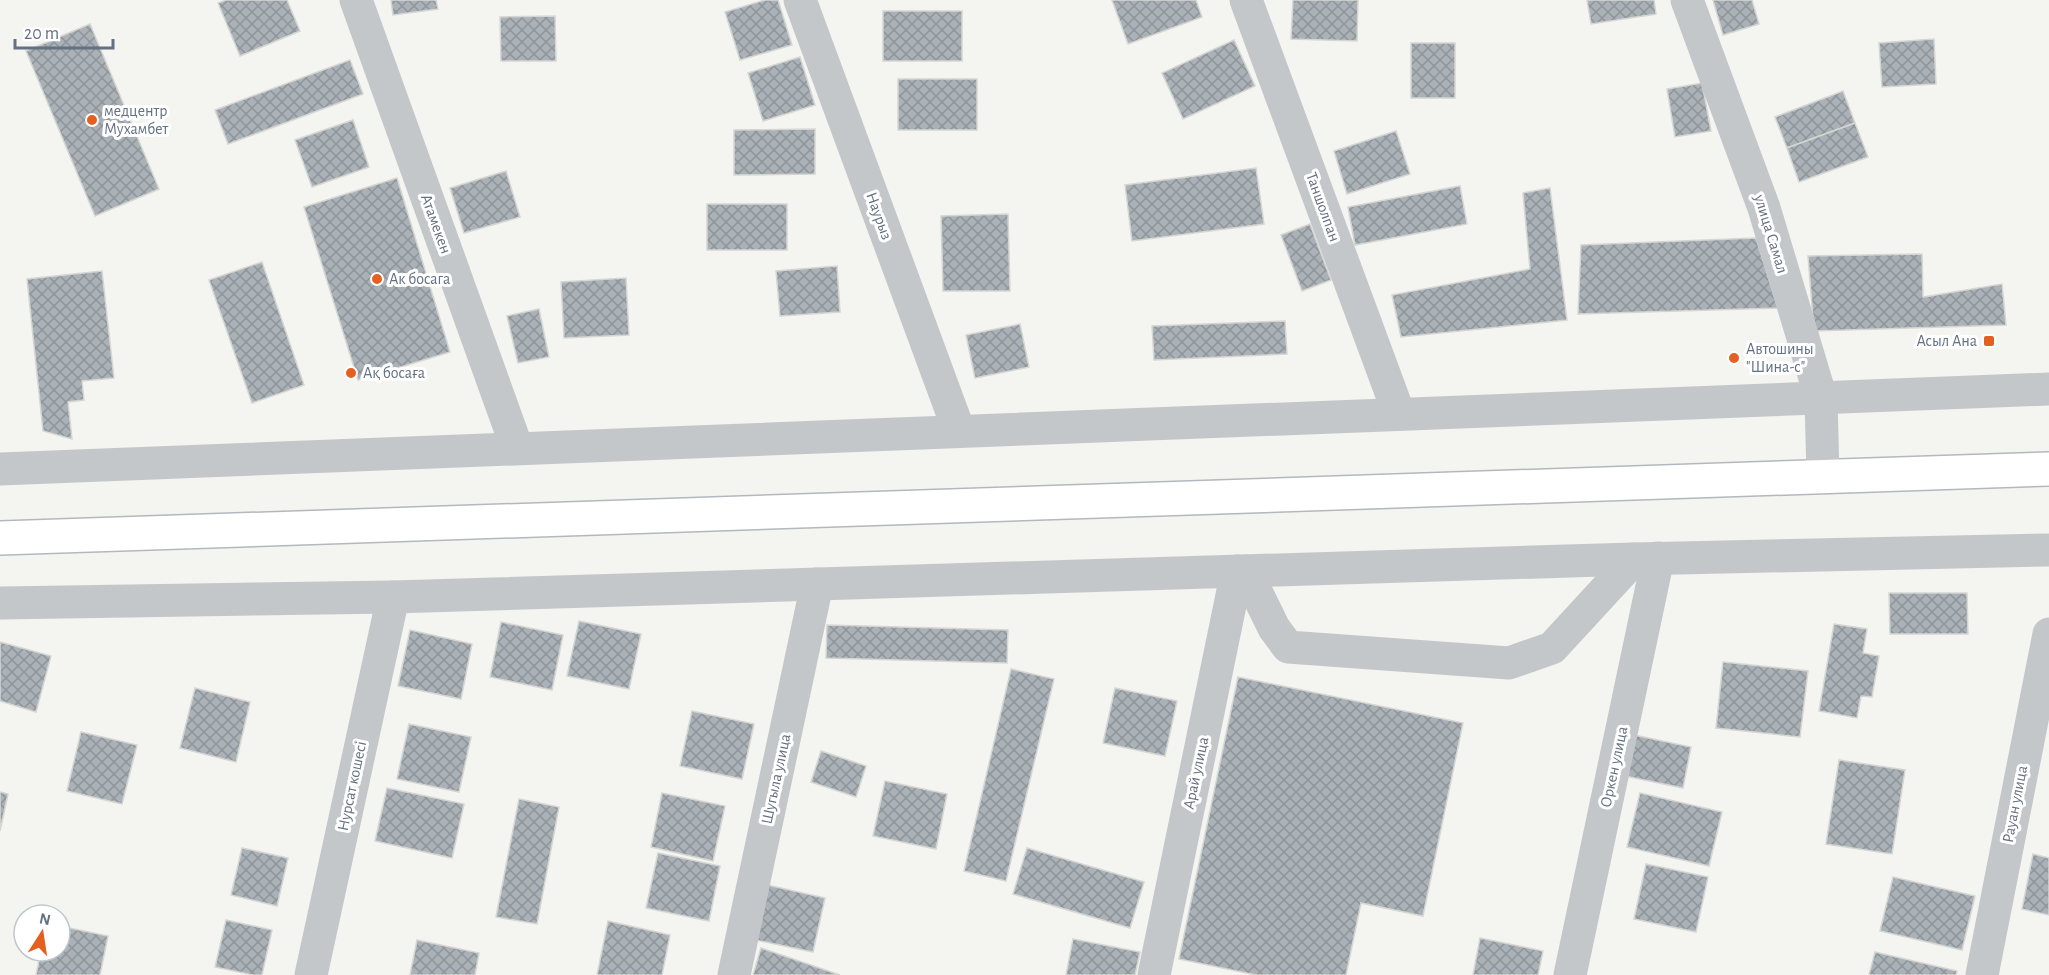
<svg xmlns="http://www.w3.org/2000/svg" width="2049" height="975" viewBox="0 0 2049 975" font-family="'Alegreya Sans',sans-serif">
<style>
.building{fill:url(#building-cross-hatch);stroke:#d5d6d3;stroke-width:1.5}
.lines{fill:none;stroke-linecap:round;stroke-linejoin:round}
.major-casing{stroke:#b4b8bc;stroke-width:36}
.minor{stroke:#c4c7ca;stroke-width:33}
.major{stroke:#fff;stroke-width:33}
.poi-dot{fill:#e56020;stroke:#fff;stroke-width:2}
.labels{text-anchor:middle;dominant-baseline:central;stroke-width:6;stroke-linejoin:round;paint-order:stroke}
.poi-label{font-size:16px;fill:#637182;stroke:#fff;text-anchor:start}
.street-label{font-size:16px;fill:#637182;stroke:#fff}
</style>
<defs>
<pattern id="building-cross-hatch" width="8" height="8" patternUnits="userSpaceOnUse" patternTransform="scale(1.5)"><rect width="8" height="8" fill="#aab1b7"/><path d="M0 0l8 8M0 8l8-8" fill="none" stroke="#8e949a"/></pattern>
</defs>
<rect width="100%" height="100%" fill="#f4f5f0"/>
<g class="building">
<polygon points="226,0 287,0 300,31 240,56 218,3"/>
<polygon points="391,0 436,0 438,9 393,15"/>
<polygon points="765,0 778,0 792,45 740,60 725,12"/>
<polygon points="1112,0 1196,0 1202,17 1128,44"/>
<polygon points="1293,0 1358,0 1357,41 1291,39"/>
<polygon points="1587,0 1654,0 1656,14 1591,24"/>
<polygon points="1713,0 1752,0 1759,24 1723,35"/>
<rect x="883" y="11" width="79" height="50"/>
<polygon points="555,16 556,61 501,61 500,17"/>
<polygon points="90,24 159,189 95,216 26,51"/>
<polygon points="1934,39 1936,84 1882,87 1879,43"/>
<polygon points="1234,40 1255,86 1183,119 1162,73"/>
<rect x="1411" y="43" width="44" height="55"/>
<polygon points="800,57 815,105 763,121 748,73"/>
<polygon points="350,60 363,94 228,144 215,110"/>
<rect x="898" y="79" width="79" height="51"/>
<polygon points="1702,83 1711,131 1675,137 1667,89"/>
<polygon points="1843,91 1855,123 1787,148 1775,117"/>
<polygon points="353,120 369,167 312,187 295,140"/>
<polygon points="1855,123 1868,157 1799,182 1787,148"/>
<polygon points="815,129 815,174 734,175 734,130"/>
<polygon points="1396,131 1410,174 1347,194 1334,151"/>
<polygon points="1256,168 1264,224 1132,241 1125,185"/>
<polygon points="506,171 520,217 464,233 450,188"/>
<polygon points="397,178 450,352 358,380 304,207"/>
<polygon points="1460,186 1467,224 1355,245 1348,207"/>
<polygon points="1550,188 1567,320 1401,337 1392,295 1530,269 1523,193"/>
<rect x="707" y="204" width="80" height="46"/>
<polygon points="1008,214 1010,291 943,291 941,216"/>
<polygon points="1310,224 1331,280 1302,291 1281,235"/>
<polygon points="1756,238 1778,308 1578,314 1581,245"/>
<polygon points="1922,254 1923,297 2002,284 2006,325 1814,331 1808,256"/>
<polygon points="262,262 304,385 252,403 209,280"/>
<polygon points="837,266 840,312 780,316 776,271"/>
<polygon points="102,271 114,378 82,381 84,400 68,402 72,439 43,431 27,279"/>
<polygon points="626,278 629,335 564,338 561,282"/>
<polygon points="539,309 549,357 518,363 507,316"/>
<polygon points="1285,321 1287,354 1154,360 1152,326"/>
<polygon points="1020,324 1029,367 975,378 966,335"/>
<polygon points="1889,593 1967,593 1968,634 1890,634"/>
<polygon points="579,621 641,634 629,689 567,676"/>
<polygon points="501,622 563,635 552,690 490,677"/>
<polygon points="1834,624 1867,629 1863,653 1879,656 1872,697 1861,696 1857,718 1819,711"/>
<polygon points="827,625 1008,630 1007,663 826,658"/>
<polygon points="410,630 472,644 461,699 398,686"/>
<polygon points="0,642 51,656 36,712 0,701"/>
<polygon points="1723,662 1808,671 1800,737 1716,728"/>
<polygon points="1011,669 1054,679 1006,881 964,871"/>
<polygon points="1238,677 1463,723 1423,916 1361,903 1346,975 1256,975 1179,959"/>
<polygon points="195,688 250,702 236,762 180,748"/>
<polygon points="1115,688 1177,701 1165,756 1103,743"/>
<polygon points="692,711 754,724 742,779 680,766"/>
<polygon points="409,724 471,737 459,792 397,779"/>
<polygon points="81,732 137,745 122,804 67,791"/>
<polygon points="1634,735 1691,747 1683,788 1625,776"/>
<polygon points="821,751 866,766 856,797 811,782"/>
<polygon points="1839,760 1905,770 1892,854 1826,844"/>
<polygon points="885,781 947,794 936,849 873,836"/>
<polygon points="387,788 464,804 452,858 375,841"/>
<polygon points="0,792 8,794 0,831"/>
<polygon points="662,793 725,806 713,861 651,847"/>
<polygon points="1640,793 1722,812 1709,866 1627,847"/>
<polygon points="519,799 559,807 537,924 496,917"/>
<polygon points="242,848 288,858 277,906 231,895"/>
<polygon points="1027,848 1144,882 1130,928 1013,894"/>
<polygon points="658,853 720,866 709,921 646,908"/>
<polygon points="2033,854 2049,858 2049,915 2022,909"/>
<polygon points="1646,864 1708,877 1696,932 1634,919"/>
<polygon points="1893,877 1975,896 1962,950 1880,931"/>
<polygon points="763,884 825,898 813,952 751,939"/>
<polygon points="226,920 272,930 262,975 253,975 215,967"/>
<polygon points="608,921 670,935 662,975 597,975"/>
<polygon points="60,926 108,936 100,975 36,975 41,951 60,951"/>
<polygon points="1480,938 1543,951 1538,975 1473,975"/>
<polygon points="1073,939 1140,952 1135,975 1066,975"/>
<polygon points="417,940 479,953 475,975 410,975"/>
<polygon points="761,948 840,975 753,975"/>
<polygon points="1875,952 1957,971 1956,975 1869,975"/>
</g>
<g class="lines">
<g class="major-casing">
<polyline id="major" points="0,538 2049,469"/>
</g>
<g class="minor">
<polyline points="356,0 517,448"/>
<polyline points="800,0 959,431"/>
<polyline points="1246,0 1399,414"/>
<polyline points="1687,0 1764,208 1821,398 1823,476"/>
<polyline points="0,469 2049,389"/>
<polyline points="1246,571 1274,628 1288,647 1509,663 1552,648 1634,559"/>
<polyline points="0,603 393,597 1634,559 2049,550"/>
<polyline points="311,975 393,597"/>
<polyline points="734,975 817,584"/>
<polyline points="1154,975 1237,571"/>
<polyline points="1570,975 1658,558"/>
<polyline points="1982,975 2049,634"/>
</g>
<use href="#major" class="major"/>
</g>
<g class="poi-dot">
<circle cx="92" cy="120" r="6"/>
<circle cx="377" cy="279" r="6"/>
<rect x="1983" y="335" width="12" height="12" rx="3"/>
<circle cx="1734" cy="358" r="6"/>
<circle cx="351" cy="373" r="6"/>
</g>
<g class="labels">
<g class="poi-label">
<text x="104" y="111">медцентр<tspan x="104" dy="18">Мухамбет</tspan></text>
<text x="389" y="279">Ак босага</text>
<text x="1977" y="341" text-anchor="end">Асыл Ана</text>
<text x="1746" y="349">Автошины<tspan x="1746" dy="18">"Шина-с"</tspan></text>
<text x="363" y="373">Ақ босаға</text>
</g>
<g class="street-label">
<text transform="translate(1323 207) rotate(70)">Таншолпан</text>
<text transform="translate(879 216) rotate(70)">Наурыз</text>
<text transform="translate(436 224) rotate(70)">Атамекен</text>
<text transform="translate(1771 234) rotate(73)">улица Самал</text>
<text transform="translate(1614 767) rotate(-78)">Оркен улица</text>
<text transform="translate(1196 773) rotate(-78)">Арай улица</text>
<text transform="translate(776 779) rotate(-78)">Шугыла улица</text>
<text transform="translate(352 786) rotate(-78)">Нурсат кошесi</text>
<text transform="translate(2015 804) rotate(-79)">Рауан улица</text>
</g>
</g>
<g transform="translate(42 933) rotate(12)"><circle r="28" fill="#ffffff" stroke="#c1c6cd" stroke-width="1.5"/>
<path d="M0-4.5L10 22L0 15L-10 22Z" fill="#e56020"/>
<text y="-9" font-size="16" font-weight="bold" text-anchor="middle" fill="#637182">N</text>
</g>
<path d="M15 39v9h98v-9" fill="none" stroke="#637182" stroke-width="3"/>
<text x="24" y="39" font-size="18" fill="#637182" stroke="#ffffff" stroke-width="4.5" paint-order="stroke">20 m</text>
</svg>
